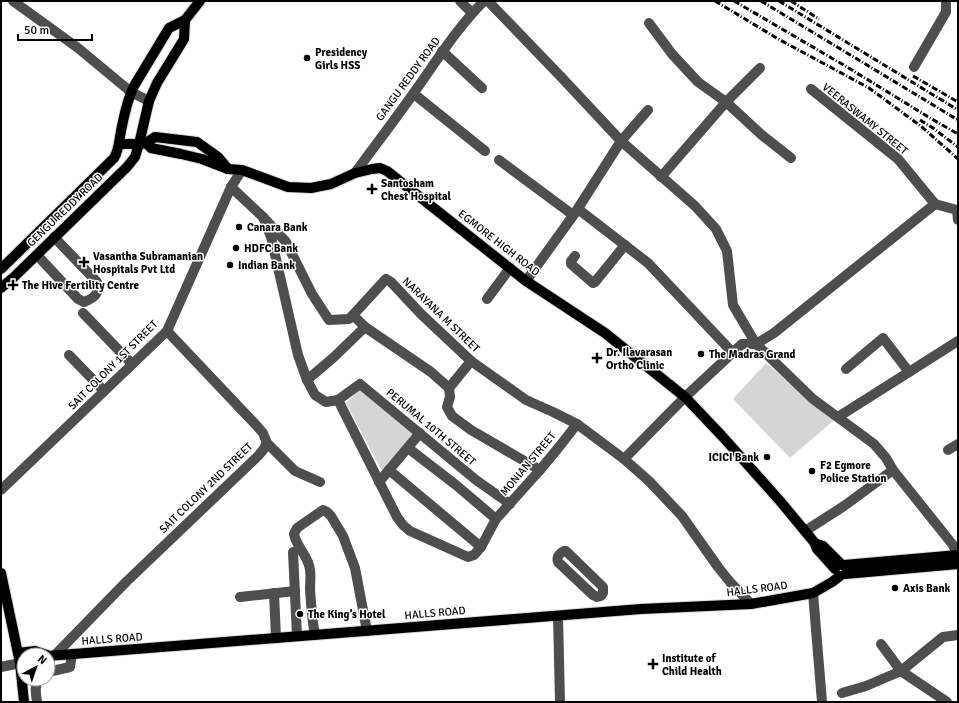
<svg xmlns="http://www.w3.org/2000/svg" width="959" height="703" viewBox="0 0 959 703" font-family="Signika,sans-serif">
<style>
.green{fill:#d5d5d5}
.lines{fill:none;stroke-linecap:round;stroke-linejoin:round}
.major-casing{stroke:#dbdbdb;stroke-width:12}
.minor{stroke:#4e4e4e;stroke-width:10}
.major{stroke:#000;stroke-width:10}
.rail{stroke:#000;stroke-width:3;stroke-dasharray:6 2 1 2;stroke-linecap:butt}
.poi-dot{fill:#000;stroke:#fff;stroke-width:1.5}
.labels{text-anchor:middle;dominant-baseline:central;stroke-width:3;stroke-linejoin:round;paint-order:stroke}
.poi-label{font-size:11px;font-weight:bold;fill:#000;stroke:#fff;text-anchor:start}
.street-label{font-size:11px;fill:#000;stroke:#fff}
</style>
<rect width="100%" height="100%" fill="#fff"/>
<g class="green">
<polygon points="766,363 834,420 790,458 733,399"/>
<polygon points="363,386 418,434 384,475 346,403"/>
</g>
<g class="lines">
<g class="major-casing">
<g id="major">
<polyline points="146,143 151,148 181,154 202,159 228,169 242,170 288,187 311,188 331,184 355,173 372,169 380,168 387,171 526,281 605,333 685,397 722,436 780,501 814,542 817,549 835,569"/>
<polyline points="119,144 139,144 146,143 155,137 197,142 218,157 228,169"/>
<path d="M1 269 114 158C119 150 119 141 121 131 124 116 127 100 134 86L169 28 185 20 200 1"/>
<polyline points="1,288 14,277 127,167 135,157 139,144 149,101 157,83 184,39 185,20"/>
<polyline points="817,544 823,546 842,565"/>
<polyline points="844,565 958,555"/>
<polyline points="1,573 20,663 24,702"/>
<polyline points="845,574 958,564"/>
<polyline points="18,653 35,651 47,655"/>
<polyline points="48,656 641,609 751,604 813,593 832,582 840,576"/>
</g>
</g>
<g class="minor">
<polyline points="13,1 78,48 131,92 149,101"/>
<polyline points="460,1 472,13"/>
<polyline points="488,1 564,80 621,141 695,206 716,229 727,251 733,305 756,344 813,399 874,444 886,458 893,470 953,545 957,555"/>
<polyline points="649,23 672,54 698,82 726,102 763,136 791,158"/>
<polyline points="442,51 482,88"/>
<polyline points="914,67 946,12 946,1"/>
<polyline points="811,89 898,159 935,204"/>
<polyline points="414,94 485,151"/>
<polyline points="499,160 573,215"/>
<path d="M355 173C374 147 394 121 413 94 436 62 456 29 484 1"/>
<polyline points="661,177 726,102 760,68"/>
<polyline points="231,187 263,217 271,237 298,355 307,380 315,395 326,402 338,400 397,517 403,525 410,531 468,557 474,555 481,547 496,519 540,470 559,447 577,424"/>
<polyline points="935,204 957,210 958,220"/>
<polyline points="578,209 648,263 733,353"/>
<polyline points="263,217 286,242 312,294 329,320 349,319 353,315 386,279 391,282 421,314 471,361 526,400 553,412 577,424 624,459 649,481 682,516 718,567 730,582 751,604"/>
<path d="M37 255 78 299 84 302C94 298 100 294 97 282L54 237"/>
<polyline points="575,256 571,261 571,264 593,283 595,282 625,245"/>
<polyline points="526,281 575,213 621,141 648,110"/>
<polyline points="487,299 510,268"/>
<polyline points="83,313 132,364"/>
<polyline points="353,315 365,327 431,372 449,388"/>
<polyline points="167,331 256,425 263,433 267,443 295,471 320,482"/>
<polyline points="69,355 104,391"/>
<polyline points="471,361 449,388 450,397 447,407 452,416 471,430 540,470"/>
<polyline points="846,369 883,338 909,372"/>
<polyline points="307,380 334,357 365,327"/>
<polyline points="338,400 360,384 476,480 510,504"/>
<polyline points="838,417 958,341"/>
<polyline points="408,448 456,485 496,519"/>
<polyline points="948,450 958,444"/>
<polyline points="624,459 685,397 742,344 756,344 774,333 935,204"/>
<polyline points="389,470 481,547"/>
<polyline points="379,482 420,433"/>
<polyline points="1,490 167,331 231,187 242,170"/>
<polyline points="805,531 844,506 893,470"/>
<path d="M564 551H566L603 587V593L601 596 597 597 593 595 558 562C556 557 560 553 564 551Z"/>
<polyline points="293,552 297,636"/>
<polyline points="274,593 276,638"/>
<polyline points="813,593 822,702"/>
<polyline points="240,597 295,591"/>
<polyline points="558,616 560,702"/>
<path d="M315 635C312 620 311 604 310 589 310 583 311 576 310 570 309 556 296 547 294 534L297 528 323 510 327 512 331 516 343 536 355 568 367 631"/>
<polyline points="881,644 901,671 947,702"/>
<polyline points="55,655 126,582 258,456 263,450 267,443"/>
<polyline points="1,667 20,663"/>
<polyline points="48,672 70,667 72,654"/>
<polyline points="842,693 866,686 901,671 943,637 958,635"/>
<path d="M37 702C36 694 34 686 39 679"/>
</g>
<use href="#major" class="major"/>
<g class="rail">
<polyline points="715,1 780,40 869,88 922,127 958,159"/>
<polyline points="734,1 847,67 930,118 958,134"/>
<polyline points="761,1 958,120"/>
<polyline points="779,1 958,110"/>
<polyline points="791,1 819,19"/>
<polyline points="913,76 958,102"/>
<polyline points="920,120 933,128 958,147"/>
</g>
</g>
<g class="poi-dot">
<circle cx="307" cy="58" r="4"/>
<path d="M370 183h4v4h4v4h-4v4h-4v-4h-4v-4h4z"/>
<circle cx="239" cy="227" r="4"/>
<circle cx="236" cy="248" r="4"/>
<path d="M82 256h4v4h4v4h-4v4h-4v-4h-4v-4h4z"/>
<circle cx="230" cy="265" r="4"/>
<path d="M11 279h4v4h4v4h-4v4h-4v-4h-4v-4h4z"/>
<circle cx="701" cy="354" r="4"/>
<path d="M595 352h4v4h4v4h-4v4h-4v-4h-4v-4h4z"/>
<circle cx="767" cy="457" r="4"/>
<circle cx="812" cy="471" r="4"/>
<circle cx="895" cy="588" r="4"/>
<circle cx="300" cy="614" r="4"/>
<path d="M651 658h4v4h4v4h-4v4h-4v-4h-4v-4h4z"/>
</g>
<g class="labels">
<g class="poi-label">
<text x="315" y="52">Presidency<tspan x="315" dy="13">Girls HSS</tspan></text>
<text x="381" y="183">Santosham<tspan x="381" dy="13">Chest Hospital</tspan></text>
<text x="247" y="227">Canara Bank</text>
<text x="244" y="248">HDFC Bank</text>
<text x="93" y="256">Vasantha Subramanian<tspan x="93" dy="13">Hospitals Pvt Ltd</tspan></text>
<text x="238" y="265">Indian Bank</text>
<text x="22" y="285">The Hive Fertility Centre</text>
<text x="606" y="352">Dr. Ilavarasan<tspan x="606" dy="13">Ortho Clinic</tspan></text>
<text x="709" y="354">The Madras Grand</text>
<text x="759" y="457" text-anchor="end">ICICI Bank</text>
<text x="820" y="465">F2 Egmore<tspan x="820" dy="13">Police Station</tspan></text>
<text x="903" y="588">Axis Bank</text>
<text x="308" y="614">The King’s Hotel</text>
<text x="662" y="658">Institute of<tspan x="662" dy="13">Child Health</tspan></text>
</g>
<g class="street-label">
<text transform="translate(408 79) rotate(-54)">GANGU REDDY ROAD</text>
<text transform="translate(865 119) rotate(39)">VEERASWAMY STREET</text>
<text transform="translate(65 210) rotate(-44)">GENGU REDDY ROAD</text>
<text transform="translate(499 243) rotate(38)">EGMORE HIGH ROAD</text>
<text transform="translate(441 315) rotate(44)">NARAYANA M STREET</text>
<text transform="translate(113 365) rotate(-45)">SAIT COLONY 1ST STREET</text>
<text transform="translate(431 427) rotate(40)">PERUMAL 10TH STREET</text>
<text transform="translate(528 464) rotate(-50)">MONIAN STREET</text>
<text transform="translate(206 488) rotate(-44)">SAIT COLONY 2ND STREET</text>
<text transform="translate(757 589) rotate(-7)">HALLS ROAD</text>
<text transform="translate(435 613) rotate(-5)">HALLS ROAD</text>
<text transform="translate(112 639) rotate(-4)">HALLS ROAD</text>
</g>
</g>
<rect width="959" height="703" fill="none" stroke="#000000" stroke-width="4"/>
<g transform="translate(36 667) rotate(40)"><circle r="19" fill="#ffffff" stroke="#999999"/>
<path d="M0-3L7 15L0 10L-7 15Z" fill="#000000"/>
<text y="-6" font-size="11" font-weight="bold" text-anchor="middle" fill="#000000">N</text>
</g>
<path d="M18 34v6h74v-6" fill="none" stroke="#000000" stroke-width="2"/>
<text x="24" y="34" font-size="12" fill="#000000" stroke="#ffffff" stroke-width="3" paint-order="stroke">50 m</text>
</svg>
